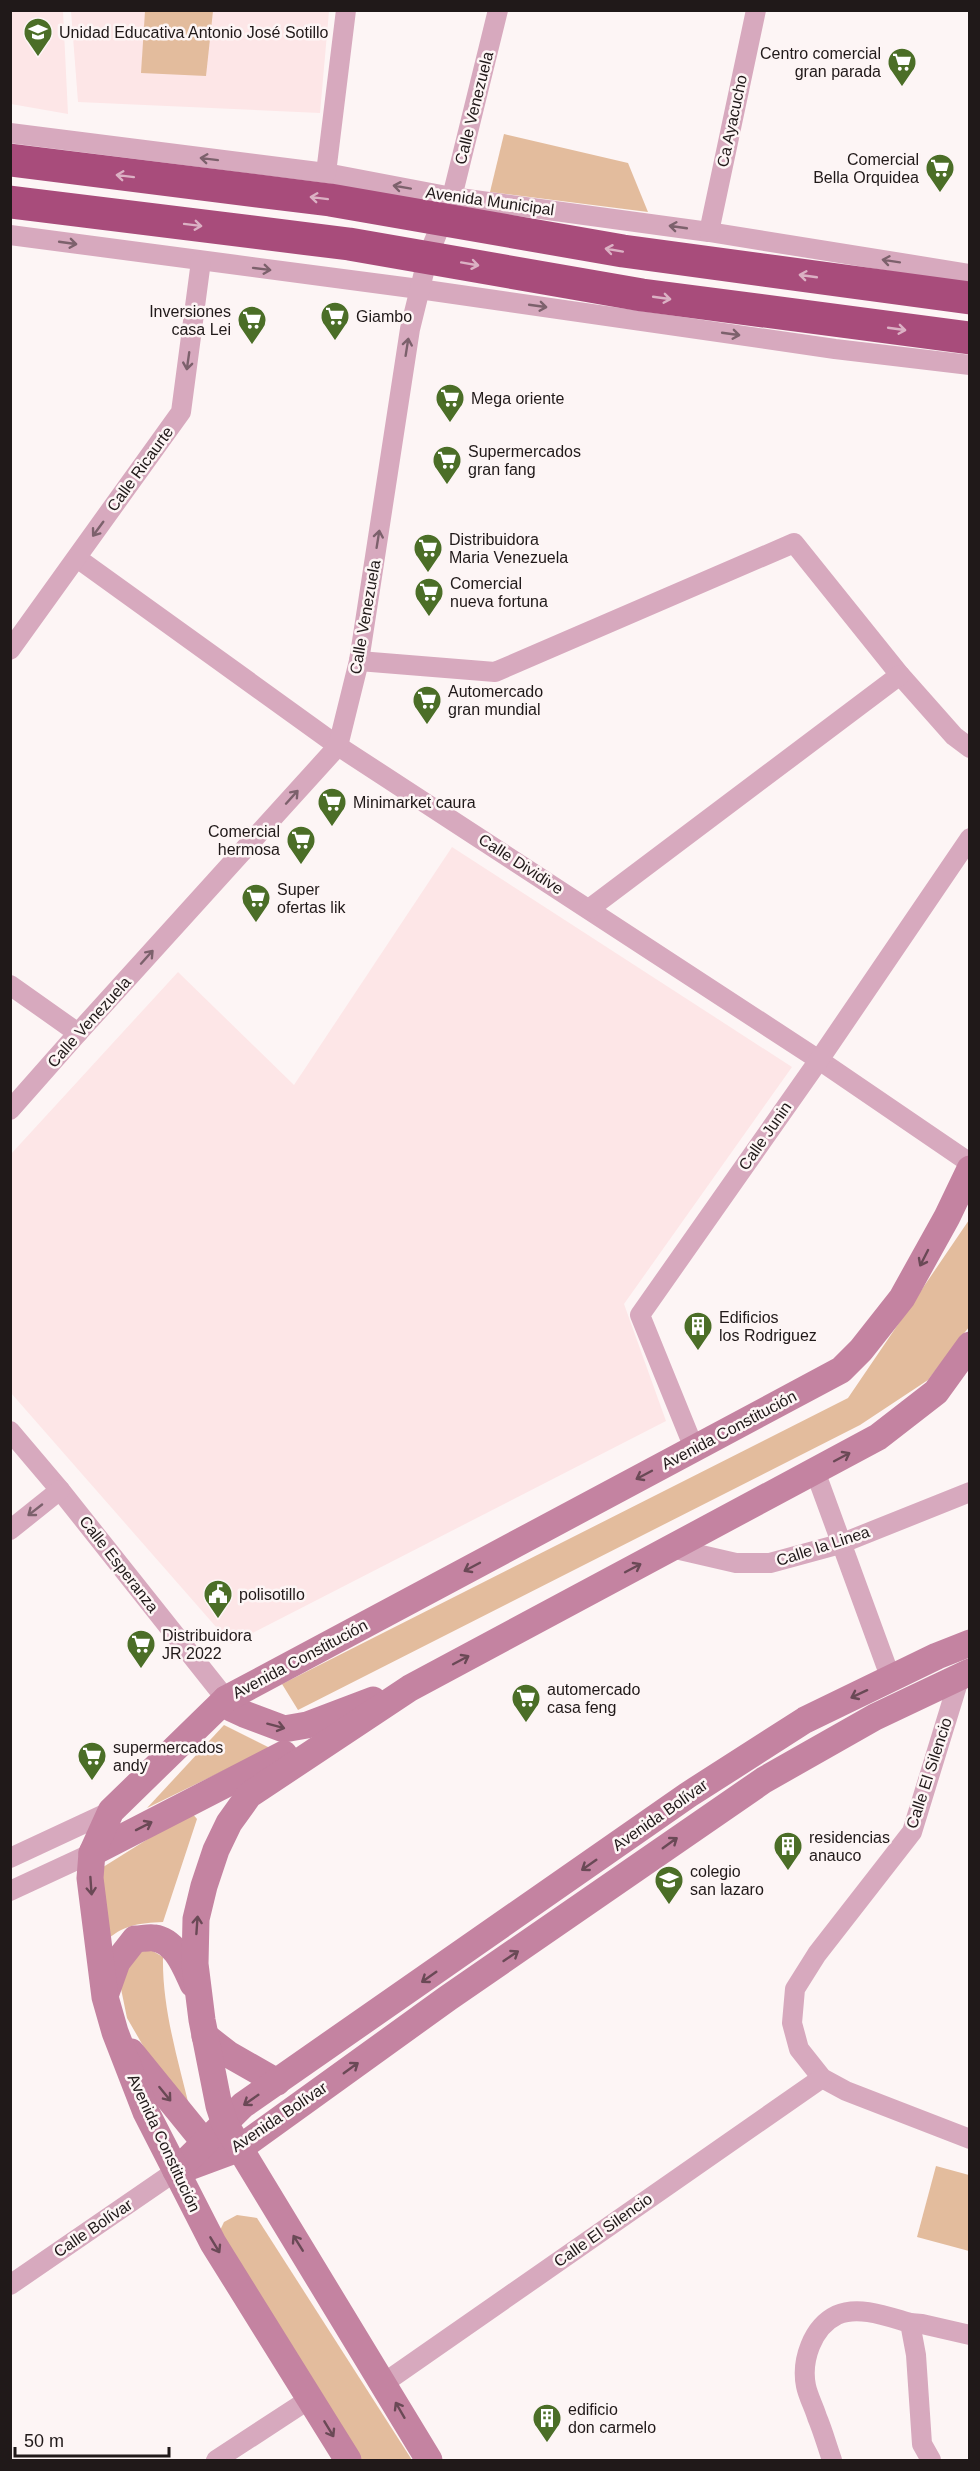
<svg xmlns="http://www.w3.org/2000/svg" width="980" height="2471" viewBox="0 0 980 2471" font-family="Arial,sans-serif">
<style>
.built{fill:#fde6e7}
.green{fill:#e3bc9d}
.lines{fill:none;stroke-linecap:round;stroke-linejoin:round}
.street{stroke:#d7a9be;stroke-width:20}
.secondary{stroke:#c483a1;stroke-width:27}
.highway{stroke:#a84c7b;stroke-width:33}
.oneway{stroke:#7c616c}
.oneway2{stroke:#dbb1c4}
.oneway3{stroke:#6a4956}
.labels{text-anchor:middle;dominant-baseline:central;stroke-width:5;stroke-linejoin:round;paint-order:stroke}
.poi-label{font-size:16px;fill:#201919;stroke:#fdf5f5;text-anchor:start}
.street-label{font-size:16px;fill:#201919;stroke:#fdf5f5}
</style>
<rect width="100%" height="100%" fill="#fdf5f5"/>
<g class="built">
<polygon points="10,11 63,11 68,114 11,104"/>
<polygon points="71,11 329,11 320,113 78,102"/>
<polygon points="452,847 792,1067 624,1304 666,1421 231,1644 11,1393 11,1154 178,972 294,1085"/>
</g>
<g class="green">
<polygon points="145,11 213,11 206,76 141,73"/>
<polygon points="504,134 628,163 648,212 490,192"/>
<polygon points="969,1220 969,1327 928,1380 860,1425 298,1710 282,1684 848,1398"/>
<polygon points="224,1725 270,1748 147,1808"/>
<path d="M191 1812 197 1819 163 1922C139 1923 122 1925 105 1942L92 1874Z"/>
<path d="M151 1950 163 1957C162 2010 179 2063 191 2114L167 2087 127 2018 119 1979 140 1952Z"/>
<polygon points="936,2166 969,2175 969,2251 917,2237"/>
<polygon points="237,2215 257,2218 412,2460 357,2460 216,2239 224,2222"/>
</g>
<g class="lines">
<g class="street">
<polyline points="10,133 326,173 452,197 709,232 970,274"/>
<polyline points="326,173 346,10"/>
<polyline points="709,232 756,10"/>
<polyline points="10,235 419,289 835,349 970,365"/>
<polyline points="77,558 338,746 819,1060 970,1163"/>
<polyline points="10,650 181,412 201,261"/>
<polyline points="359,661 495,672 794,543 900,675 954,736 970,748"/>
<polyline points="589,909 900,675"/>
<polyline points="10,985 78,1033"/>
<polyline points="10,1110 78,1033 338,746 359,661 410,329 428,256 452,197 498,10"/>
<polyline points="10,1431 60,1490 226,1699"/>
<polyline points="694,1448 640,1315 819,1060 970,838"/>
<polyline points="815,1471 891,1679"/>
<polyline points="10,1530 60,1490"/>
<polyline points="671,1548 736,1563 770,1563 840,1544 970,1492"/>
<polyline points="960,1676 912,1832 817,1954 795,1989 792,2023 799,2049 822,2078 846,2091 970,2139"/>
<polyline points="10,1858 111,1811"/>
<polyline points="10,1891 92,1853"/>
<polyline points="10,2285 176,2171"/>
<polyline points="910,2323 922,2324 970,2335"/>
<polyline points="384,2383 822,2078"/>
<polyline points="216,2460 311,2398"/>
<path d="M832 2460C827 2446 823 2431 817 2417 814 2407 808 2396 806 2386 801 2361 812 2327 837 2315 859 2305 889 2317 910 2323L916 2355 922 2444 931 2460"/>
</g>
<g class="secondary">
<polyline points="226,1699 231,1708 244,1714 284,1729 307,1725 373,1700"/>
<polyline points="92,1853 284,1754"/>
<path d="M106 1993 117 1962 135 1939C141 1939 149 1937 154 1938 176 1941 185 1967 193 1984"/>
<polyline points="205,2036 228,2054 277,2082"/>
<polyline points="131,2052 205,2143"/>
<polyline points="186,2168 240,2148 448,1998 764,1780 875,1717 970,1672"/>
<polyline points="176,2171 243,2105 688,1795 805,1720 937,1656 970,1643"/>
<polyline points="348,2460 213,2243 146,2112 115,2032 105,1997 90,1878 92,1853 111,1811 226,1699 841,1370 861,1350 902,1298 947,1217 970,1169"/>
<polyline points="429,2460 225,2124 219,2106 202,2020 195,1964 196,1919 204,1886 216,1850 229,1823 249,1795 410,1688 878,1437 936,1392 970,1345"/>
</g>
<g class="highway">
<polyline points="10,160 330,200 623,251 970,298"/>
<polyline points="10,202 349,244 642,295 970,338"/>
</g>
</g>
<defs><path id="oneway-shaft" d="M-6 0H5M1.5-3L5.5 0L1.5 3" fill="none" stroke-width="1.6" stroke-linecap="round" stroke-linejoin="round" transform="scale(1.5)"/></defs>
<g class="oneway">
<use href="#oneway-shaft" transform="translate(209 159) rotate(-173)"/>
<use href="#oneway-shaft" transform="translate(402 187) rotate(-170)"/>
<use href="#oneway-shaft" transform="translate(678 227) rotate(-172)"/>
<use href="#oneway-shaft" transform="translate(68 243) rotate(8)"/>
<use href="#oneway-shaft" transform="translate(891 261) rotate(-171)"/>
<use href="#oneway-shaft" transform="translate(262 269) rotate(7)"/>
<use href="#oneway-shaft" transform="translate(538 306) rotate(8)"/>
<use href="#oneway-shaft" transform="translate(731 334) rotate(8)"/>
<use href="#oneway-shaft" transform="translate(407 347) rotate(-81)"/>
<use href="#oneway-shaft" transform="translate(188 361) rotate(98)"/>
<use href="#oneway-shaft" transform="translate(98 529) rotate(126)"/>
<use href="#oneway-shaft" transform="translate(378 539) rotate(-81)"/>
<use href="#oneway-shaft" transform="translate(292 797) rotate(-48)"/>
<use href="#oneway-shaft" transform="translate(147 957) rotate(-48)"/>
<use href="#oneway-shaft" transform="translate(35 1510) rotate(142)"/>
</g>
<g class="oneway2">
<use href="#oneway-shaft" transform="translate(125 176) rotate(-173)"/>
<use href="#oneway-shaft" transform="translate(319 198) rotate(-173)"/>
<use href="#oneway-shaft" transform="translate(193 225) rotate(7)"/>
<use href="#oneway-shaft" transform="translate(614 250) rotate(-170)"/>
<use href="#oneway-shaft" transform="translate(470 264) rotate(10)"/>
<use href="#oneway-shaft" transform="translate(808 276) rotate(-172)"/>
<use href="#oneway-shaft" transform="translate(662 298) rotate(8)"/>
<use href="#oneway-shaft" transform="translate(897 329) rotate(8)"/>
</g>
<g class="oneway3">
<use href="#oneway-shaft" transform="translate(924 1258) rotate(117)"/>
<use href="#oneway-shaft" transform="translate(842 1457) rotate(-28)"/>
<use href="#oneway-shaft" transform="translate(644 1475) rotate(152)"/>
<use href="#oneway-shaft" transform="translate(472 1567) rotate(152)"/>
<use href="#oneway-shaft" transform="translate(633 1568) rotate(-28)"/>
<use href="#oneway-shaft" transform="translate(461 1660) rotate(-28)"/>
<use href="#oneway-shaft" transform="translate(859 1694) rotate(155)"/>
<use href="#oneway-shaft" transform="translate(276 1726) rotate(15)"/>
<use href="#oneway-shaft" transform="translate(144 1826) rotate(-27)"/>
<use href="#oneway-shaft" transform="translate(670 1843) rotate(-36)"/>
<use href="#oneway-shaft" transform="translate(589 1865) rotate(145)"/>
<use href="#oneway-shaft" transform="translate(91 1886) rotate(86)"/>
<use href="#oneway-shaft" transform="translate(197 1925) rotate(-86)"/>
<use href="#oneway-shaft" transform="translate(511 1956) rotate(-34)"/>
<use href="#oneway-shaft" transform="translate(429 1977) rotate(145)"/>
<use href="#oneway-shaft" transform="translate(351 2068) rotate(-36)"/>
<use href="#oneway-shaft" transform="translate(165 2094) rotate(51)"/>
<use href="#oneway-shaft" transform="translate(251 2100) rotate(145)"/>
<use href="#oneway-shaft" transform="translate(298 2243) rotate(-122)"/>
<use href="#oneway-shaft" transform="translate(215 2245) rotate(59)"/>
<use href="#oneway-shaft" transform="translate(400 2410) rotate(-120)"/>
<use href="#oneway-shaft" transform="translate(329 2429) rotate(59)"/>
</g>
<defs>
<g id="school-pin" transform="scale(1.5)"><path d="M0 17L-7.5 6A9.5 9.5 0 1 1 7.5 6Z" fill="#4b6e27" stroke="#fdf5f5"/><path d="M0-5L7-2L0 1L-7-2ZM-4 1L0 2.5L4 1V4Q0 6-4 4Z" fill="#fff"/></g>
<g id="supermarket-pin" transform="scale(1.5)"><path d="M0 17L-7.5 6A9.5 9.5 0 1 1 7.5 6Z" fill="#4b6e27" stroke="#fdf5f5"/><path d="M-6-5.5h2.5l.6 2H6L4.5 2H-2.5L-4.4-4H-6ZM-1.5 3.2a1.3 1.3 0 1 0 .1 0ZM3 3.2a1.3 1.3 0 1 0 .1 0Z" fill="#fff"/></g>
<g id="building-pin" transform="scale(1.5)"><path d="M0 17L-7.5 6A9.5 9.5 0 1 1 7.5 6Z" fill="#4b6e27" stroke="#fdf5f5"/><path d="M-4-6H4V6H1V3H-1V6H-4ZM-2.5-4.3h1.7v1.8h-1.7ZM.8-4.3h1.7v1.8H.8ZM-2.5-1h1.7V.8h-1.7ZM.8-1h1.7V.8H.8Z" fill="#fff"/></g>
<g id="civic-pin" transform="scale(1.5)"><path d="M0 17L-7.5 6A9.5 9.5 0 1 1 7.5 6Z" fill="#4b6e27" stroke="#fdf5f5"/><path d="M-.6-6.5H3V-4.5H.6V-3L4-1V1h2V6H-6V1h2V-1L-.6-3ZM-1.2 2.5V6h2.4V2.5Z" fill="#fff"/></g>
</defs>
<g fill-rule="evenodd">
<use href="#school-pin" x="38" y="32"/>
<use href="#supermarket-pin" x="902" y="62"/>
<use href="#supermarket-pin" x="940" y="168"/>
<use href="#supermarket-pin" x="335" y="316"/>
<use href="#supermarket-pin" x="252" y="320"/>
<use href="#supermarket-pin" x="450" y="398"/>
<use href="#supermarket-pin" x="447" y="460"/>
<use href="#supermarket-pin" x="428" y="548"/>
<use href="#supermarket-pin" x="429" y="592"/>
<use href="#supermarket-pin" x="427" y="700"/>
<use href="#supermarket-pin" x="332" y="802"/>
<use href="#supermarket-pin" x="301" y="840"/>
<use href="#supermarket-pin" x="256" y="898"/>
<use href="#building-pin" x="698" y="1326"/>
<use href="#civic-pin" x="218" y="1594"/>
<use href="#supermarket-pin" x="141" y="1644"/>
<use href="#supermarket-pin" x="526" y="1698"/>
<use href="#supermarket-pin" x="92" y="1756"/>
<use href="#building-pin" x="788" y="1846"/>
<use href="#school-pin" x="669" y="1880"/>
<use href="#building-pin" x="547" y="2418"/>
</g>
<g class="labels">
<g class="poi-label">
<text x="59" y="32">Unidad Educativa Antonio José Sotillo</text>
<text x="881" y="53" text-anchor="end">Centro comercial<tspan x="881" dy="18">gran parada</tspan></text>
<text x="919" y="159" text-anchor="end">Comercial<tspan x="919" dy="18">Bella Orquidea</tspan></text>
<text x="231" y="311" text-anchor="end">Inversiones<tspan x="231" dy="18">casa Lei</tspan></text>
<text x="356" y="316">Giambo</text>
<text x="471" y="398">Mega oriente</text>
<text x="468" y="451">Supermercados<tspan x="468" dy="18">gran fang</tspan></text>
<text x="449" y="539">Distribuidora<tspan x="449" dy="18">Maria Venezuela</tspan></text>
<text x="450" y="583">Comercial<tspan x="450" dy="18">nueva fortuna</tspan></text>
<text x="448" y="691">Automercado<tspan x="448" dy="18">gran mundial</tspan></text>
<text x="353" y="802">Minimarket caura</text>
<text x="280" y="831" text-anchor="end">Comercial<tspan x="280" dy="18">hermosa</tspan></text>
<text x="277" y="889">Super<tspan x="277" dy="18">ofertas lik</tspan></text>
<text x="719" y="1317">Edificios<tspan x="719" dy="18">los Rodriguez</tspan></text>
<text x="239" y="1594">polisotillo</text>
<text x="162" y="1635">Distribuidora<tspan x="162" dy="18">JR 2022</tspan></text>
<text x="547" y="1689">automercado<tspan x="547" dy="18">casa feng</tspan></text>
<text x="113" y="1747">supermercados<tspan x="113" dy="18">andy</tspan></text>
<text x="809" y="1837">residencias<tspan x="809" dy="18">anauco</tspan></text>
<text x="690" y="1871">colegio<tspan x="690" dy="18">san lazaro</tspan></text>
<text x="568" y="2409">edificio<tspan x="568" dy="18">don carmelo</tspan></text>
</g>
<g class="street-label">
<text transform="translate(474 108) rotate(-76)">Calle Venezuela</text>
<text transform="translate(732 121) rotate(-78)">Ca Ayacucho</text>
<text transform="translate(490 201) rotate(8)">Avenida Municipal</text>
<text transform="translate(140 469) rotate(-54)">Calle Ricaurte</text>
<text transform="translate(365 617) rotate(-80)">Calle Venezuela</text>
<text transform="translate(521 864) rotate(33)">Calle Dividive</text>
<text transform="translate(89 1022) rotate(-48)">Calle Venezuela</text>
<text transform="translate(765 1136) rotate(-55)">Calle Junin</text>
<text transform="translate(729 1430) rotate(-28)">Avenida Constitución</text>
<text transform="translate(823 1546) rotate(-18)">Calle la Linea</text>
<text transform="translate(119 1564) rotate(52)">Calle Esperanza</text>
<text transform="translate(300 1659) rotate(-28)">Avenida Constitución</text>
<text transform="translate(929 1773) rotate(-72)">Calle El Silencio</text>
<text transform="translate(660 1815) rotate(-35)">Avenida Bolívar</text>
<text transform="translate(279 2117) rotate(-34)">Avenida Bolívar</text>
<text transform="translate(164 2143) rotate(65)">Avenida Constitución</text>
<text transform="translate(93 2228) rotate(-34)">Calle Bolívar</text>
<text transform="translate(603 2230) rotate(-35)">Calle El Silencio</text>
</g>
</g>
<rect width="980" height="2471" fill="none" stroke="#201919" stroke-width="24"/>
<path d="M15 2447v9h154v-9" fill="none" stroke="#201919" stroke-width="3"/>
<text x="24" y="2447" font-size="18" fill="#201919" stroke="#fdf5f5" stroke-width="4.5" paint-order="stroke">50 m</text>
</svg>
